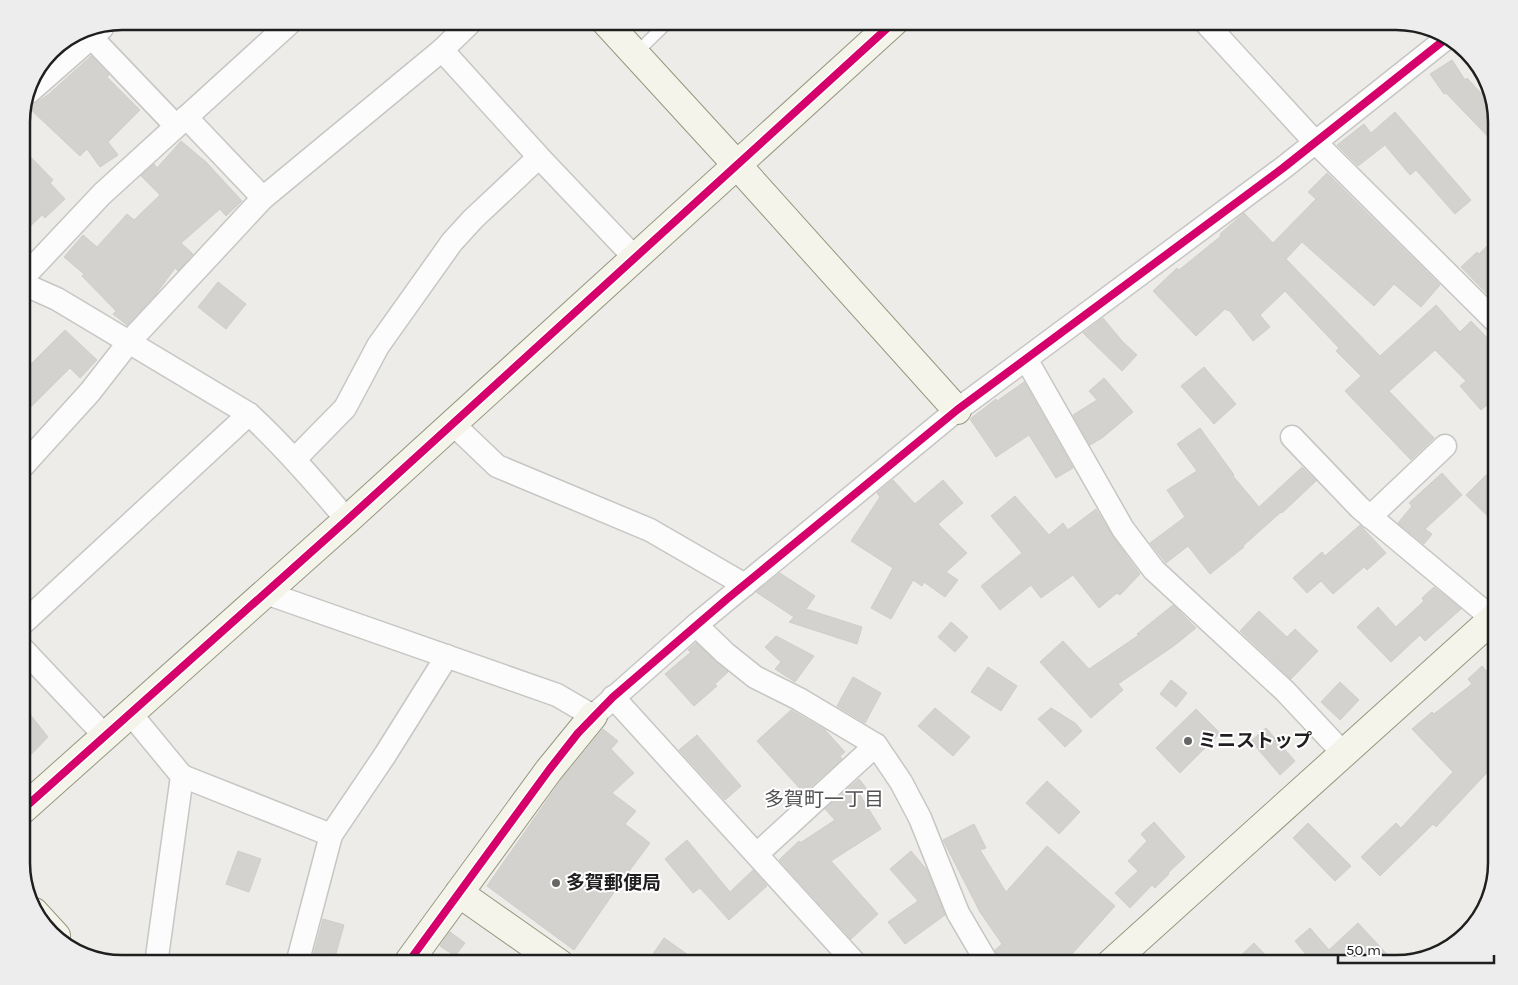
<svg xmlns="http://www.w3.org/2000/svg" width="1518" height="985" viewBox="0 0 1518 985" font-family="Karla,'Noto Sans JP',sans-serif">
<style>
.building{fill:#d4d2cf;stroke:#d1cdc9}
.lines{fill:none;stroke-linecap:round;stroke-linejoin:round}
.lane-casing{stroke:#c6c6c4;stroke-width:14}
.street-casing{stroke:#c6c6c4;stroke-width:25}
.secondary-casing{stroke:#96987f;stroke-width:30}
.lane{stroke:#fcfcfc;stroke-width:11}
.street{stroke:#fcfcfc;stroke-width:22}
.secondary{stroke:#f4f4eb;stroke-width:28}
.cycleway-casing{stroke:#fff;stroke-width:11}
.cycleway{stroke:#d6006c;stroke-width:8}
.poi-dot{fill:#676765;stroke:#fff;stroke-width:2}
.labels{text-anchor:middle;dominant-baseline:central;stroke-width:4;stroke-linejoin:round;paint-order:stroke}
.poi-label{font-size:19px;font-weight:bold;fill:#1f1f1f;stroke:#fff;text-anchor:start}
.neighbourhood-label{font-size:20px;fill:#525252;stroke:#fff}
.rim{fill:none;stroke:#1f1f1f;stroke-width:2.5}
</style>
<rect width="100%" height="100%" fill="#edece8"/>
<g class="building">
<polygon points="91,56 109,75 107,77 140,110 108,142 118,155 100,167 87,149 80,156 29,108 49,94"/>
<polygon points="1452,60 1465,80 1467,78 1492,105 1497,122 1497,146 1446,93 1444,94 1430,74"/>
<polygon points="1395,112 1471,200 1455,214 1416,170 1410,175 1385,145 1358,166 1337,145 1364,124 1371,133"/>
<polygon points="181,141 206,162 242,201 226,216 220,209 181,243 193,254 178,271 175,268 156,294 127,325 113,314 116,311 82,276 84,274 64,257 83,235 97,247 127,214 134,220 160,195 141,176 154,164 157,168"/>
<polygon points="21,147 53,180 50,183 65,199 45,218 42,215 21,235"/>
<polygon points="1327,173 1440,285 1421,307 1394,284 1374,306 1302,242 1286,259 1380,356 1436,305 1460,332 1471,321 1497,348 1497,397 1481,410 1460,386 1466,381 1435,350 1389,391 1434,438 1411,460 1345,391 1361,376 1336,351 1339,348 1285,291 1260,315 1270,327 1253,341 1229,310 1228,311 1225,309 1196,336 1153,291 1177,268 1179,270 1221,236 1220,234 1244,213 1273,243 1316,199 1308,192"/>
<polygon points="1497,236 1497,304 1461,267 1477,252 1479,254"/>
<polygon points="218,282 246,304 226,329 198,307"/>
<polygon points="1103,318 1122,341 1137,355 1122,371 1083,333"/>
<polygon points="65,330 97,360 80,378 70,368 21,417 21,374"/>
<polygon points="1204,367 1236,404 1214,424 1181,386"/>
<polygon points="1104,378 1133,412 1102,438 1090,445 1073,415 1097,400 1089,391"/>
<polygon points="1024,382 1073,468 1056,478 1029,435 996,457 970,419 996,399 997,401"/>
<polygon points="1200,428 1234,475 1233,476 1259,507 1302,467 1316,481 1282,513 1281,512 1243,546 1244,547 1210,574 1188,546 1166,563 1150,543 1185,517 1167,490 1197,471 1177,444"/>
<polygon points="1442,473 1462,495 1425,529 1432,534 1424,544 1398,523 1412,506 1409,503"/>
<polygon points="1486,475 1497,486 1497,525 1466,495"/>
<polygon points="893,480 915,504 943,480 963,503 938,524 967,553 946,572 958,580 945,597 924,582 922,586 913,580 891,619 871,608 893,568 851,541 880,497 877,493"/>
<polygon points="1015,496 1049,535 1063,523 1068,530 1096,509 1113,537 1140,574 1120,595 1117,593 1099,608 1073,575 1041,598 1031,585 1000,610 981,586 1022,553 991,516"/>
<polygon points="1360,525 1386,553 1367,570 1364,567 1333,594 1321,581 1307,593 1293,578 1322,552 1325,556"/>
<polygon points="780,573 815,596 806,609 862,627 857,644 789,622 794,617 756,592"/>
<polygon points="1434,587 1461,609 1425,641 1420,635 1391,662 1357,627 1378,607 1396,627 1424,601 1422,598"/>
<polygon points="1173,605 1196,628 1175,645 1118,684 1123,690 1091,718 1040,662 1063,641 1089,669 1139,635 1137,634"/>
<polygon points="1259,611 1287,637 1295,629 1318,651 1291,679 1240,631"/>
<polygon points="951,622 968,637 955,652 938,637"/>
<polygon points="776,636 814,656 795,682 775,669 781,662 765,647"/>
<polygon points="696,643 728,672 715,684 717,686 694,706 665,674 691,652 688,650"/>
<polygon points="1482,666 1497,683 1497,762 1436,827 1433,824 1380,876 1361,857 1396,823 1401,828 1453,772 1412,729 1432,712 1434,714 1472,684 1468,679"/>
<polygon points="988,667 1017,686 1001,711 971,692"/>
<polygon points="853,677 881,693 865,723 837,706"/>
<polygon points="1171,680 1187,693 1176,707 1160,694"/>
<polygon points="1340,682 1359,700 1340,720 1321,702"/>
<polygon points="21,703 48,737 21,765"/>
<polygon points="935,708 970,737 953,756 918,726"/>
<polygon points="1051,708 1075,723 1082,731 1065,747 1038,719"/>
<polygon points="1196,709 1220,733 1180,773 1156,748"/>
<polygon points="791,710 825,730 845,752 840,756 842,759 808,789 807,787 802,791 757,741"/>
<polygon points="1266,728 1295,761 1280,775 1251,741"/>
<polygon points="603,729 618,741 611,749 634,773 612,793 636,811 625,824 650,843 624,878 574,950 487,886 561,780"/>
<polygon points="697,735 741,786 725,800 679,750"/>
<polygon points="859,779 867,789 860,795 881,829 831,861 878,914 851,939 779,860 799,841 800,843 835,820 825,809"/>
<polygon points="1047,781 1080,812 1059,834 1026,803"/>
<polygon points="1154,822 1185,857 1168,873 1169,874 1155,888 1152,885 1130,908 1115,893 1138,871 1128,861 1147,841 1141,834"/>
<polygon points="1308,823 1351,866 1335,881 1293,838"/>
<polygon points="974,824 986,848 980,850 1006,892 1047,846 1115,906 1063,964 1001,964 995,950 1002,944 980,912 943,840"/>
<polygon points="687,840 730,892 753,870 767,886 729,920 700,888 693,893 665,859"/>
<polygon points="238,851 261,859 249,892 226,884"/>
<polygon points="911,851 927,870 945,915 905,944 888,922 918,901 890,869"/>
<polygon points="323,919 344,925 333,964 311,964"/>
<polygon points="1358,923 1396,964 1314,964 1295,941 1310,928 1329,950"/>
<polygon points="450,932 465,943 455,956 440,946"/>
<polygon points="664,938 701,964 646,964"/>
<polygon points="1254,943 1274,964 1232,964"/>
</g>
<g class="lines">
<g class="lane-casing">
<polyline id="lane" points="635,54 669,21"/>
</g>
<g class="street-casing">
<g id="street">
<polyline points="1204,21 1315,142 1497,323"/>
<polyline points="93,27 91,37 176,126"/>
<polyline points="442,50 539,157 635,258"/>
<polyline points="28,93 102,28"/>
<polyline points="186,117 263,198"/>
<polyline points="21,280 102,194 292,21"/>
<path d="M21 283 57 299 249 414C285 447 316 483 347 520"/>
<polyline points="1026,359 1123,529 1154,570 1285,691 1344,754"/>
<polyline points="453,424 497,466 650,530 745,585"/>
<polyline points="1292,437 1360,508 1493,619"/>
<polyline points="295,459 345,408 378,346 452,242 473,219 539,157"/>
<polyline points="21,468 90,392 129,342 263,198 442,50 472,21"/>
<polyline points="1370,517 1445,446"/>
<polyline points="266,593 557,695 593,716 696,625 957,410 1283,168 1448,37"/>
<polyline points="21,625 249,414"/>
<polyline points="696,625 725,653 755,677 799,699 876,745 901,782 920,818 958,913 988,964"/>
<polyline points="21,647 105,736"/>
<polyline points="613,697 856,964"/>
<polyline points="130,713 182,776 156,964"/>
<polyline points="182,776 331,835"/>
<polyline points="757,854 876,745"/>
<polyline points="297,964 331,835 385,755 447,656"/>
</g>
</g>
<g class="secondary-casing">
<g id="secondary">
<polyline points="605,21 737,165 957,410"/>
<polyline points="21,811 347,520 895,21"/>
<polyline points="459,893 560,964"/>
<polyline points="34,912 56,936"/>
<polyline points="407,964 549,770 593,716"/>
<polyline points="1110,964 1497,615"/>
</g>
</g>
<use href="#lane" class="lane"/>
<use href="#street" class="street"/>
<use href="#secondary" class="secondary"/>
<g class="cycleway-casing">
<g id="cycleway">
<polyline points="21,811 347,520 895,21"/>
<polyline points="407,964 549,770 578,733 613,697 727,599 957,410 1283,168 1448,37"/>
</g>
</g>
<use href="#cycleway" class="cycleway"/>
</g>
<g class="poi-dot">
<circle cx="1188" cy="741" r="5"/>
<circle cx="556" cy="883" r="5"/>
</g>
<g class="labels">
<g class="poi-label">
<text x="1198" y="741">ミニストップ</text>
<text x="566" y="883">多賀郵便局</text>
</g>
<g class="neighbourhood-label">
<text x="824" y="799">多賀町一丁目</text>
</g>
</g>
<path d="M0 0H1518V985H0ZM122 30H1396A92 92 0 0 1 1488 122V863A92 92 0 0 1 1396 955H122A92 92 0 0 1 30 863V122A92 92 0 0 1 122 30Z" fill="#ededed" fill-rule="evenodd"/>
<path class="rim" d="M122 30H1396A92 92 0 0 1 1488 122V863A92 92 0 0 1 1396 955H122A92 92 0 0 1 30 863V122A92 92 0 0 1 122 30Z"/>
<path d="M1338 955v8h156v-8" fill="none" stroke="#1f1f1f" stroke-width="2.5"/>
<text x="1346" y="955" font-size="15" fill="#1f1f1f" stroke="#ffffff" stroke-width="4" paint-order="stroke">50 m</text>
</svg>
